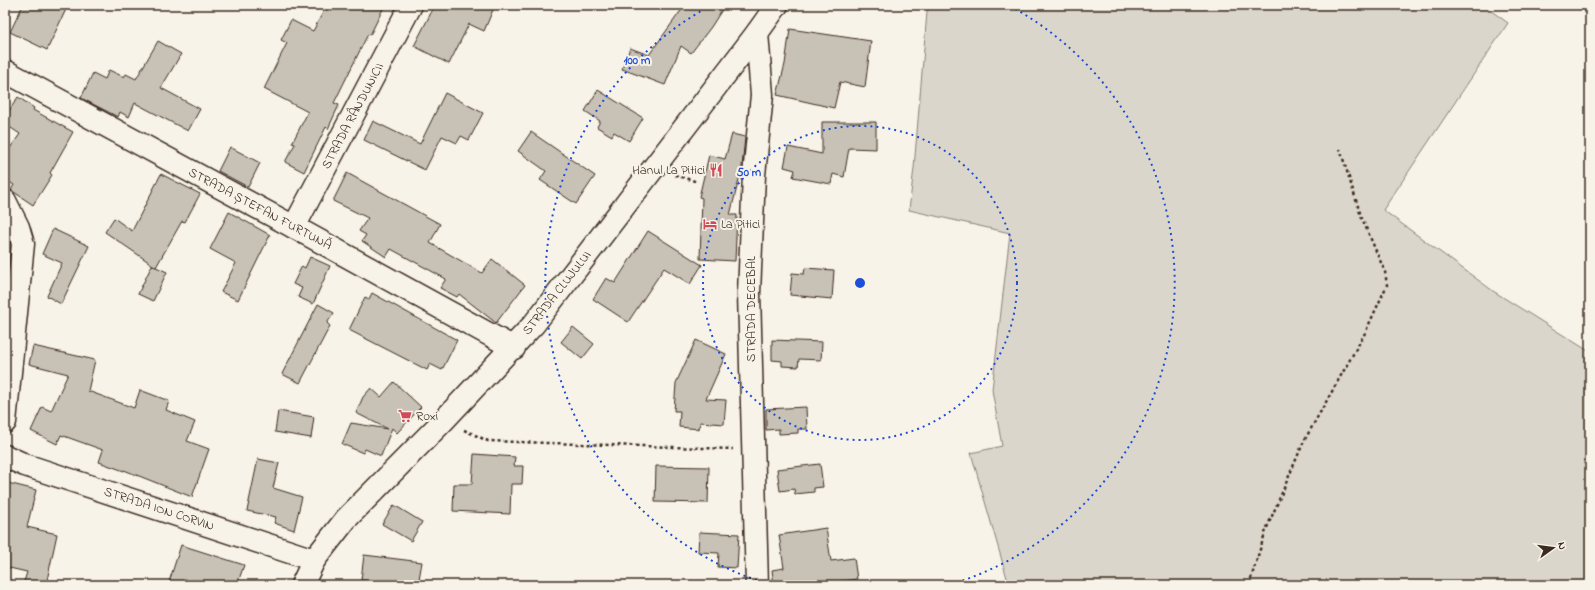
<svg xmlns="http://www.w3.org/2000/svg" width="1595" height="590" viewBox="0 0 1595 590" font-family="'Indie Flower',sans-serif">
<style>
.green{fill:#dbd6cb;stroke:#8b8074}
.building{fill:#c8c1b6;stroke:#3b2a1e}
.lines{fill:none;stroke-linecap:round;stroke-linejoin:round}
.minor-casing{stroke:#3b2a1e;stroke-width:25}
.major-casing{stroke:#3b2a1e;stroke-width:25}
.path{stroke:#3b2a1e;stroke-width:2.5;stroke-dasharray:3 3;stroke-linecap:butt}
.minor{stroke:#f7f3e8;stroke-width:22}
.major{stroke:#f7f3e8;stroke-width:22}
.ring{fill:none;stroke:#1d4ed8;stroke-width:2;stroke-dasharray:2 4}
.labels{text-anchor:middle;dominant-baseline:central;stroke-width:4;stroke-linejoin:round;paint-order:stroke}
.street-label{font-size:13px;fill:#3b2a1e;stroke:#f7f3e8}
.poi-label{font-size:13px;fill:#3b2a1e;stroke:#f7f3e8;text-anchor:start}
.centre{fill:#1d4ed8;stroke:#f7f3e8;stroke-width:2}
.ring-label{font-size:12px;text-anchor:middle;font-weight:bold;fill:#1d4ed8;stroke:#f7f3e8;stroke-width:4;stroke-linejoin:round;paint-order:stroke}
</style>
<rect width="100%" height="100%" fill="#f7f3e8"/>
<filter id="ink" filterUnits="userSpaceOnUse"><feTurbulence type="fractalNoise" baseFrequency=".025" numOctaves="2"/><feDisplacementMap in="SourceGraphic" scale="8" xChannelSelector="R" yChannelSelector="G"/><feConvolveMatrix kernelMatrix="1 2 1 2 8 2 1 2 1" color-interpolation-filters="sRGB"/></filter>
<g filter="url(#ink)">
<polygon class="green" points="930,5 1483,5 1508,23 1383,210 1493,291 1590,352 1590,585 1009,585 971,453 1002,446 992,390 1010,233 909,210 914,168 927,12"/>
<g class="building">
<polygon points="23,5 68,5 47,50 10,32"/>
<polygon points="327,5 385,5 370,35 368,34 334,103 339,105 328,129 326,127 304,172 285,162 295,144 292,143 308,112 264,89 287,43 281,40 291,20 313,31"/>
<polygon points="435,5 495,5 484,31 469,24 449,64 414,46"/>
<polygon points="685,5 725,5 711,27 691,53 681,46 665,85 622,69 630,48 649,55"/>
<polygon points="790,29 871,41 865,87 840,82 834,108 777,95 785,64"/>
<polygon points="158,41 181,54 161,88 200,109 188,131 135,103 129,117 120,112 118,117 81,98 93,73 105,79 109,70 124,77 126,74 136,79"/>
<polygon points="598,90 643,118 629,141 614,132 612,136 597,127 600,121 585,111"/>
<polygon points="445,93 483,113 469,140 461,136 457,143 442,136 425,170 364,140 373,121 420,144"/>
<polygon points="18,97 34,108 33,110 73,132 50,173 52,175 33,205 11,190 14,185 5,179 5,155 20,134 5,124 5,117"/>
<polygon points="822,122 876,122 876,149 849,148 844,177 833,174 831,184 793,177 795,170 784,167 788,147 822,154"/>
<polygon points="531,132 595,176 576,204 540,180 546,171 518,151"/>
<polygon points="732,134 745,137 742,167 730,215 737,215 735,261 700,259 702,198 699,197 709,155 725,159"/>
<polygon points="230,147 260,163 248,187 218,171"/>
<polygon points="347,173 440,224 430,243 482,273 492,259 525,285 496,323 459,294 457,297 440,288 446,279 391,249 386,257 362,241 366,235 359,231 368,218 333,201"/>
<polygon points="161,174 200,194 185,222 182,221 156,267 167,272 153,301 138,294 152,265 156,267 105,232 114,218 132,231"/>
<polygon points="229,212 270,235 238,300 221,292 236,263 210,249"/>
<polygon points="53,229 89,246 61,304 47,296 62,263 42,254"/>
<polygon points="648,231 702,265 690,284 664,268 628,322 593,299 606,278 615,283"/>
<polygon points="310,257 330,266 313,304 298,297 302,288 293,284 302,266 305,268"/>
<polygon points="805,268 834,270 832,299 790,295 792,273 804,274"/>
<polygon points="372,293 457,340 442,370 430,364 427,370 349,330 365,297 369,299"/>
<polygon points="318,304 334,313 327,323 330,326 300,383 282,374"/>
<polygon points="573,327 594,344 582,359 561,342"/>
<polygon points="696,340 726,354 706,399 726,400 724,424 700,422 699,429 679,427 680,411 674,411 676,383"/>
<polygon points="772,340 822,342 821,360 799,359 798,367 782,366 782,361 772,360"/>
<polygon points="33,346 95,360 88,391 134,408 140,390 169,401 166,410 195,422 187,441 209,449 192,497 124,470 124,471 99,462 103,450 61,435 57,444 31,431 42,407 51,411 68,374 29,364"/>
<polygon points="394,382 421,407 397,433 392,428 381,456 365,449 363,453 342,444 351,423 388,429 356,413 363,397 371,388 381,397"/>
<polygon points="806,407 807,429 798,429 798,433 779,434 779,429 766,430 766,409"/>
<polygon points="278,411 314,417 311,438 275,432"/>
<polygon points="474,454 515,457 514,466 523,466 522,484 511,484 510,514 453,511 454,484 472,484"/>
<polygon points="258,459 279,463 273,488 302,497 294,530 274,523 276,517 247,511"/>
<polygon points="820,464 823,487 814,488 814,492 795,494 794,489 780,491 777,469"/>
<polygon points="656,466 709,467 708,503 655,502"/>
<polygon points="8,483 36,490 27,527 57,534 46,585 23,585 27,572 5,567 5,498"/>
<polygon points="394,505 422,522 411,541 382,524"/>
<polygon points="826,528 831,561 854,558 857,579 815,585 774,585 772,570 784,568 779,535"/>
<polygon points="699,532 739,534 737,568 718,567 719,553 698,552"/>
<polygon points="181,545 244,565 237,585 168,585"/>
<polygon points="364,555 422,562 418,585 400,585 361,580"/>
</g>
<g class="lines">
<g class="minor-casing">
<g id="minor">
<polyline points="5,71 294,227 514,348"/>
<polyline points="5,201 18,227 23,244 5,422"/>
<polyline points="294,227 411,5"/>
<polyline points="5,456 25,465 314,560"/>
<polyline points="757,585 749,293 754,175 762,95 757,33"/>
</g>
</g>
<g class="major-casing">
<polyline id="major" points="302,585 314,560 346,519 443,421 534,324 757,33 777,5"/>
</g>
<g class="path">
<polyline points="675,175 698,182"/>
<polyline points="464,430 488,441 733,449"/>
<polyline points="1249,585 1266,530 1304,441 1365,333 1387,285 1385,272 1361,216 1340,149"/>
</g>
<use href="#minor" class="minor"/>
<use href="#major" class="major"/>
</g>
</g>
<g class="ring">
<circle cx="860" cy="283" r="157"/>
<path d="M768 584A315 315 0 0 1 710 6M1010 6A315 315 0 0 1 952 584"/>
</g>
<defs>
<g id="restaurant-bare" transform="scale(1.08)"><path d="M-5-6h1v4h1v-4h1v4h1v-4h1v5L-1.5 .5V6h-2V.5L-5-1ZM5-6V6H3V1.5H1.5Q1.5-4 5-6Z" fill="#d1495b" stroke="#f7f3e8" stroke-width="2.5" paint-order="stroke"/></g>
<g id="hotel-bare" transform="scale(1.08)"><path d="M-6-4.5h1.5V1H6V5H4.5V3h-9V5H-6ZM-4 0a1.8 1.8 0 1 1 3.6 0ZM.5 0V-2.5h3Q6-2.5 6 0Z" fill="#d1495b" stroke="#f7f3e8" stroke-width="2.5" paint-order="stroke"/></g>
<g id="supermarket-bare" transform="scale(1.08)"><path d="M-6-5.5h2.5l.6 2H6L4.5 2H-2.5L-4.4-4H-6ZM-1.5 3.2a1.3 1.3 0 1 0 .1 0ZM3 3.2a1.3 1.3 0 1 0 .1 0Z" fill="#d1495b" stroke="#f7f3e8" stroke-width="2.5" paint-order="stroke"/></g>
</defs>
<g fill-rule="evenodd">
<use href="#restaurant-bare" x="716" y="170"/>
<use href="#hotel-bare" x="710" y="224"/>
<use href="#supermarket-bare" x="405" y="416"/>
</g>
<g class="labels">
<g class="street-label">
<text transform="translate(353 116) rotate(-62)">STRADA RÂNDUNICII</text>
<text transform="translate(260 209) rotate(28)">STRADA ȘTEFAN FURTUNĂ</text>
<text transform="translate(557 293) rotate(-52)">STRADA CLUJULUI</text>
<text transform="translate(751 309) rotate(-90)">STRADA DECEBAL</text>
<text transform="translate(159 509) rotate(18)">STRADA ION CORVIN</text>
</g>
<g class="poi-label">
<text x="705" y="170" text-anchor="end">Hanul La Pitici</text>
<text x="721" y="224">La Pitici</text>
<text x="416" y="416">Roxi</text>
</g>
</g>
<circle cx="860" cy="283" r="6" class="centre"/>
<g class="ring-label">
<text x="637" y="64">100 m</text>
<text x="749" y="176">50 m</text>
</g>
<rect width="1595" height="590" fill="none" stroke="#f7f3e8" stroke-width="20"/>
<rect x="10" y="10" width="1575" height="570" fill="none" stroke="#3b2a1e" stroke-width="1.5" filter="url(#ink)"/>
<g transform="translate(1553 548) rotate(76)" stroke="#f7f3e8" stroke-width="3" paint-order="stroke">
<path d="M0-3L7 15L0 10L-7 15Z" fill="#3b2a1e"/>
<text y="-6" font-size="11" font-weight="bold" text-anchor="middle" fill="#3b2a1e">N</text>
</g>
</svg>
